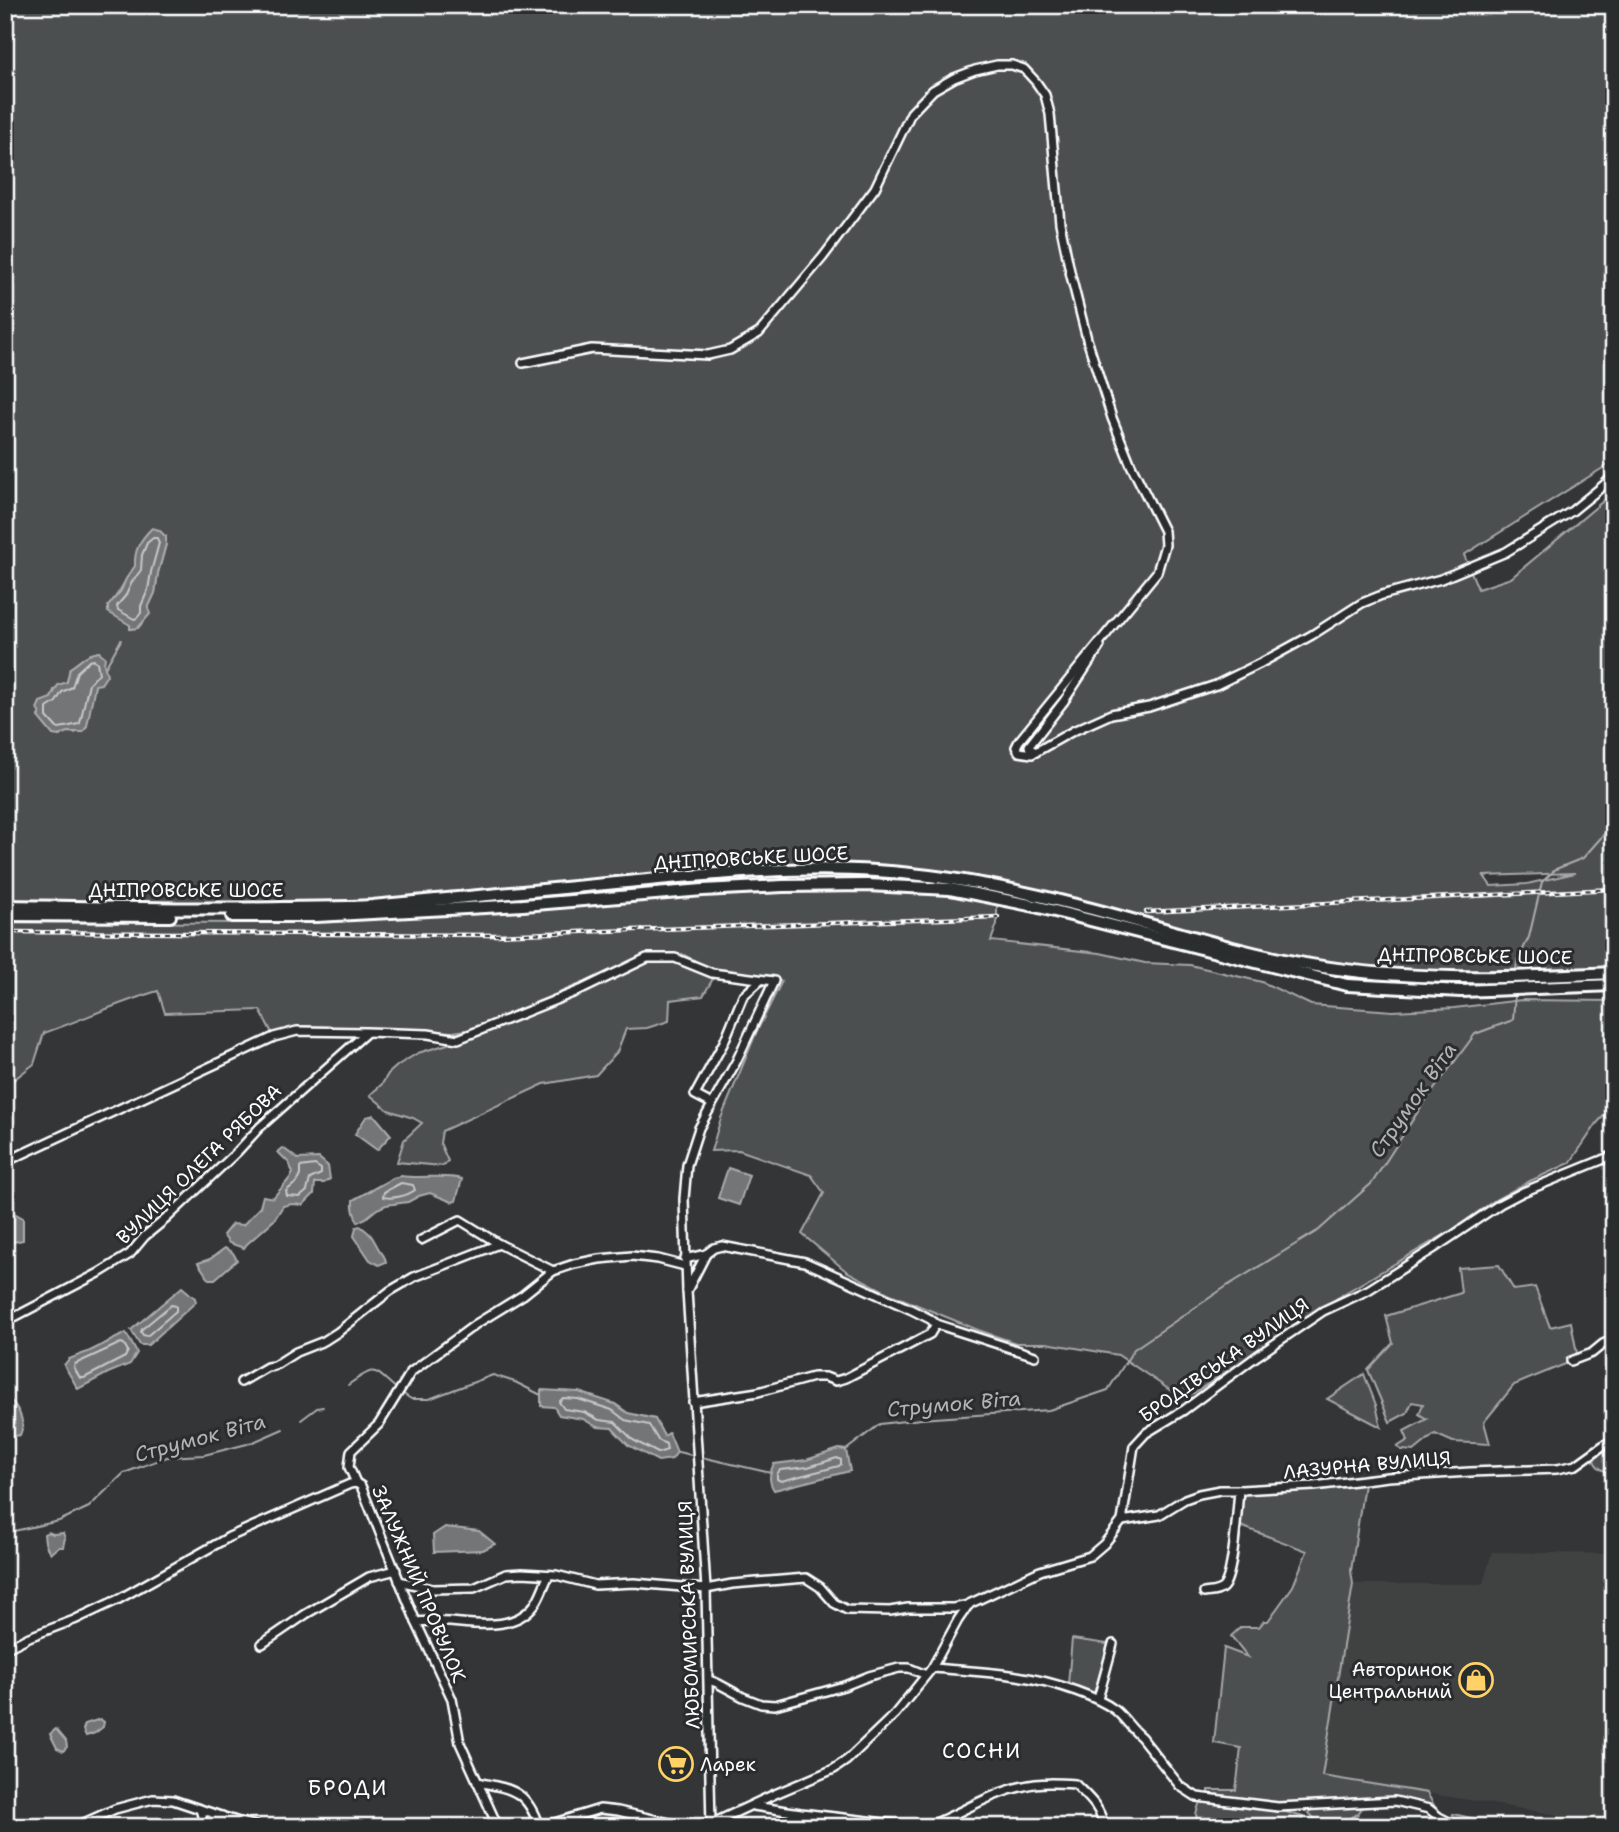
<svg xmlns="http://www.w3.org/2000/svg" width="1619" height="1832" viewBox="0 0 1619 1832" font-family="'Shantell Sans',sans-serif">
<style>
.built{fill:#404243}
.green{fill:#4c4f50;stroke:#a6a7a8;stroke-width:2;fill-rule:evenodd}
.water{fill:#737576;stroke:#abacad;stroke-width:2}
.lines{fill:none;stroke-linecap:round;stroke-linejoin:round}
.shore{stroke:#c7c8c8;stroke-width:2}
.stream{stroke:#abacad;stroke-width:2}
.minor-casing{stroke:#fff;stroke-width:12}
.primary-casing{stroke:#fff;stroke-width:16}
.minor{stroke:#2a2d2e;stroke-width:7}
.primary{stroke:#2a2d2e;stroke-width:10}
.rail-casing{stroke:#fff;stroke-width:4.5}
.rail{stroke:#2a2d2e;stroke-width:2;stroke-dasharray:5;stroke-linecap:butt}
.labels{text-anchor:middle;dominant-baseline:central;stroke-width:6;stroke-linejoin:round;paint-order:stroke}
.street-label{font-size:19px;fill:#fff;stroke:#2a2d2e}
.poi-label{font-size:19px;fill:#fff;stroke:#2a2d2e;text-anchor:end}
.water-label{font-size:21px;font-style:italic;fill:#b2b3b4;stroke:#2a2d2e}
.neighbourhood-label{font-size:21px;letter-spacing:2px;fill:#fff;stroke:#2a2d2e}
</style>
<rect width="100%" height="100%" fill="#333536"/>
<filter id="ink" filterUnits="userSpaceOnUse"><feTurbulence type="fractalNoise" baseFrequency=".0143" numOctaves="2"/><feDisplacementMap in="SourceGraphic" scale="14" xChannelSelector="R" yChannelSelector="G"/><feConvolveMatrix kernelMatrix="1 2 1 2 8 2 1 2 1" color-interpolation-filters="sRGB"/></filter>
<g filter="url(#ink)">
<polygon class="built" points="1492,1552 1614,1554 1614,1824 1322,1776 1353,1584 1483,1584"/>
<g class="green">
<path d="M5 5H1614V461L1464 555 1478 589 1511 578 1614 492V973L1431 977 1305 964 942 877 802 870 367 906H5ZM166 537V544L158 573 155 593 148 608 130 628 131 625 113 600C122 589 126 576 136 566 145 555 156 546 166 537ZM99 652 95 685 92 699 75 733 67 732 59 736 38 716 51 698 54 690 67 682 70 668C83 660 83 655 99 652ZM1575 873 1527 884 1491 886 1484 876Z"/>
<path d="M865 888 940 894 997 903V924L991 941 1100 953 1145 963 1190 965 1262 982 1311 1005 1393 1011 1454 1008 1522 1000 1614 1001V1105L1598 1122 1570 1163 1530 1181 1495 1200 1452 1230 1345 1293 1194 1393 1180 1397 1118 1355 1046 1343H1016L978 1330 888 1293 846 1271 802 1234 824 1193 811 1175 739 1150 711 1151 721 1118 756 1033 782 981 711 969 682 954H647L590 980 473 1029 453 1032 302 1026 272 1033 260 1010 165 1013 158 991C119 1002 82 1020 44 1033L34 1064 12 1081 5 1083V922L290 923 574 906 718 894Z"/>
<polygon points="646,961 674,961 714,977 703,996 670,1000 669,1021 647,1028 626,1029 617,1052 596,1075 544,1084 442,1131 440,1143 448,1161 442,1166 397,1162 404,1140 422,1123 413,1118 388,1110 370,1095 382,1084 388,1074 398,1065 418,1053 481,1034"/>
<polygon points="1499,1265 1514,1290 1535,1287 1550,1327 1571,1322 1578,1359 1514,1385 1484,1422 1490,1444 1453,1442 1435,1434 1414,1451 1402,1450 1397,1447 1408,1440 1404,1431 1427,1419 1419,1414 1423,1404 1412,1402 1407,1413 1390,1422 1368,1370 1393,1343 1386,1316 1461,1293 1458,1268"/>
<polygon points="1364,1374 1376,1405 1381,1427 1327,1399"/>
<path d="M1614 1444V1472C1603 1471 1599 1470 1594 1461L1597 1455Z"/>
<polygon points="1364,1484 1351,1571 1353,1584 1322,1776 1427,1793 1439,1814 1424,1805 1311,1801 1278,1804 1209,1796 1209,1790 1236,1790 1241,1748 1214,1743 1224,1648 1248,1657 1231,1636 1241,1627 1259,1627 1264,1621 1268,1621 1293,1586 1307,1551 1238,1525 1240,1493"/>
<polygon points="1072,1639 1108,1644 1094,1694 1068,1684"/>
<polygon points="1200,1801 1279,1810 1303,1817 1302,1822 1290,1827 1198,1827 1196,1814"/>
<polygon points="1363,1806 1358,1814 1350,1818 1354,1824 1377,1827 1322,1827 1309,1813 1313,1807"/>
<polygon points="1453,1814 1503,1825 1506,1827 1467,1827 1452,1818"/>
</g>
<g class="water">
<path d="M152 528 159 530 166 537V544L158 573 155 593 148 608 150 614 138 628 130 629V625L108 612V606L121 591 126 579 135 566C134 550 140 540 152 528Z"/>
<path d="M99 652 105 657 104 664 107 675 101 684 95 685 87 726 83 732H67L59 736 53 735 38 717 40 714 37 709 40 702 51 698 58 685 67 682 70 668C83 660 84 655 99 652Z"/>
<polygon points="374,1115 391,1135 377,1150 355,1134 366,1117"/>
<path d="M283 1148 298 1159 319 1158 328 1166 330 1179 324 1183H315L314 1194 303 1205 292 1204 283 1206 274 1220 247 1244 244 1248 229 1243 223 1235 232 1224 243 1225 260 1207 263 1196 273 1198C279 1190 290 1180 293 1173L289 1163 278 1152Z"/>
<polygon points="728,1168 749,1175 739,1205 718,1198"/>
<path d="M401 1176C421 1179 443 1174 462 1179L456 1201 452 1202 430 1193 419 1196 408 1202 386 1205 377 1209 366 1218 358 1222C354 1215 352 1209 353 1200L393 1178Z"/>
<polygon points="16,1214 23,1218 23,1240 5,1244 5,1228 8,1228 10,1218"/>
<path d="M360 1226C374 1236 372 1238 380 1251 383 1254 385 1257 386 1262L379 1265 370 1260 354 1236 356 1227Z"/>
<polygon points="225,1248 233,1253 237,1260 215,1279 209,1279 198,1263 210,1259"/>
<polygon points="182,1287 195,1298 196,1302 148,1345 140,1345 131,1330"/>
<polygon points="126,1333 137,1353 130,1364 108,1373 78,1389 64,1365 69,1359 90,1351"/>
<polygon points="541,1390 579,1392 615,1404 628,1413 655,1419 664,1436 669,1433 677,1452 672,1459 658,1461 628,1445 612,1428 597,1427 583,1419 559,1415 554,1407 541,1406"/>
<path d="M6 1396C17 1405 27 1421 20 1435L5 1438Z"/>
<path d="M839 1449 846 1450 850 1471 774 1490C768 1481 769 1473 774 1464L806 1460Z"/>
<polygon points="445,1527 479,1531 495,1544 483,1550 434,1552 433,1535"/>
<path d="M48 1532 53 1534 63 1533 65 1538 63 1547H58L51 1553C45 1547 45 1543 44 1534Z"/>
<polygon points="100,1719 104,1722 103,1727 95,1733 86,1736 83,1730 85,1724"/>
<polygon points="56,1729 66,1741 67,1747 63,1751 57,1748 50,1734"/>
</g>
<g class="lines">
<g class="shore">
<polygon points="153,538 157,538 159,543 151,572 148,590 141,606 141,613 137,618 134,619 118,610 117,606 126,595 132,582 141,570 142,555 147,543"/>
<path d="M94 660 97 662 99 674 89 683 80 723C78 725 60 728 57 728L47 717V708L56 702 62 692 72 687 77 672 89 661Z"/>
<polygon points="315,1165 321,1169 321,1174 310,1179 307,1191 300,1197 287,1196 286,1191 297,1182 300,1175 300,1167"/>
<path d="M401 1183 413 1185 415 1190C407 1196 393 1199 383 1197L384 1192Z"/>
<polygon points="171,1305 176,1306 176,1311 147,1336 143,1335 141,1332 142,1329"/>
<polygon points="121,1343 124,1344 128,1351 125,1357 84,1378 80,1378 74,1368 75,1364"/>
<polygon points="563,1398 578,1399 612,1410 625,1420 649,1425 658,1440 666,1444 667,1450 658,1453 633,1440 615,1422 599,1420 584,1412 564,1409 559,1402"/>
<polygon points="837,1458 841,1460 841,1464 839,1466 781,1481 777,1479 777,1474 780,1470 808,1467"/>
</g>
<g class="stream">
<polyline points="105,668 121,640"/>
<polyline points="5,690 9,682"/>
<polyline points="1516,970 1517,962 1529,937 1542,882 1556,869 1583,858 1614,823"/>
<path d="M348 1385C378 1364 372 1369 398 1390"/>
<polyline points="402,1393 411,1399 429,1399 493,1375 515,1382 541,1395"/>
<polyline points="301,1420 317,1408 323,1407"/>
<polyline points="846,1450 880,1424 921,1419 1049,1410 1108,1390 1134,1349 1227,1286 1319,1230 1372,1183 1421,1107 1475,1034 1513,1020 1515,993"/>
<polyline points="678,1452 696,1456"/>
<polyline points="701,1457 771,1473"/>
<polyline points="5,1533 59,1521 89,1507 124,1473 167,1457 204,1455 251,1443 283,1429"/>
</g>
<g class="minor-casing">
<g id="minor">
<polyline points="523,363 592,349 708,355 730,350 759,333 823,257 875,188 911,113 933,90 954,78 975,70 997,65 1012,65 1024,69 1036,82 1045,95 1050,114 1060,223 1071,276 1087,339 1112,418 1131,465 1164,531 1165,545 1157,572 1019,741 1016,747 1019,752 1032,754 1073,731 1111,714 1149,707 1216,685 1261,663 1312,635 1362,603 1382,595 1441,579 1506,552 1572,511 1604,485 1614,475"/>
<polyline points="1036,752 1030,749 1029,746 1064,701 1100,646"/>
<polyline points="712,1104 695,1095 724,1042 743,996 761,980"/>
<polyline points="5,1162 274,1037 297,1031 366,1032 428,1034 458,1039 583,989 647,958 675,958 712,973 774,981 736,1062 699,1128 687,1165 684,1199 687,1291 706,1589 711,1827"/>
<polyline points="421,1240 460,1220 499,1244 553,1271"/>
<polyline points="685,1259 706,1254 714,1248 722,1246 805,1262 910,1309 930,1319 936,1324 930,1334 846,1378 836,1381 825,1377 813,1377 758,1392 693,1402"/>
<polyline points="687,1291 706,1254"/>
<polyline points="5,1322 99,1273 130,1254 145,1236 167,1218 237,1152 260,1127 366,1033"/>
<polyline points="936,1324 1035,1356"/>
<polyline points="1571,1361 1592,1353 1603,1344 1614,1339"/>
<polyline points="241,1382 267,1367 274,1366 296,1352 324,1341 338,1332 390,1291 414,1277 499,1244"/>
<polyline points="356,1483 349,1467 351,1451 379,1424 411,1372 476,1324 523,1295 553,1271 574,1264 599,1259 632,1256 658,1259 685,1266"/>
<polyline points="1122,1521 1159,1515 1185,1499 1199,1494 1220,1490 1241,1490 1314,1486 1388,1477 1470,1472 1557,1469 1576,1465 1604,1445 1614,1440"/>
<polyline points="399,1581 433,1589 474,1588 506,1574 522,1573 556,1575 595,1585 634,1583 706,1589 732,1584 806,1578 820,1587 834,1603 847,1610 890,1611 908,1608 954,1608 969,1605"/>
<path d="M1204 1593C1211 1592 1220 1592 1224 1586 1234 1572 1237 1510 1239 1490"/>
<path d="M416 1622C455 1616 508 1640 535 1604 541 1596 544 1584 549 1575"/>
<polyline points="262,1644 306,1614 369,1577 396,1570"/>
<polyline points="5,1649 29,1637 74,1620 119,1599 229,1537 350,1484 356,1483 361,1486 416,1622 452,1699 460,1743 498,1827"/>
<path d="M932 1668C984 1672 1027 1673 1076 1691 1090 1696 1103 1701 1115 1710 1125 1718 1131 1729 1141 1737L1180 1786 1197 1797 1278 1807 1395 1801 1429 1809 1439 1817 1459 1827"/>
<polyline points="709,1680 717,1683 743,1697 761,1704 775,1705 844,1686 869,1676 899,1668 909,1668 926,1675"/>
<polyline points="1098,1699 1113,1644"/>
<path d="M477 1782C512 1789 527 1790 539 1827"/>
<polyline points="753,1806 801,1813 919,1827"/>
<polyline points="200,1809 204,1823 222,1816"/>
<polyline points="75,1827 115,1809 153,1799 173,1800 236,1821 261,1827"/>
<polyline points="541,1827 600,1809 618,1811 683,1826 711,1824 775,1794 834,1769 847,1760 895,1714 932,1668 958,1620 969,1604 1040,1571 1090,1556 1104,1544 1122,1521 1134,1446 1146,1433 1184,1410 1257,1356 1323,1311 1368,1290 1433,1249 1500,1204 1523,1192 1614,1155"/>
<path d="M926 1827C959 1814 990 1793 1024 1786 1040 1782 1058 1783 1075 1784 1089 1798 1100 1806 1104 1827"/>
</g>
</g>
<g class="primary-casing">
<g id="primary">
<path d="M5 906C98 907 190 910 282 908 312 907 342 908 372 906 464 898 556 889 648 880 723 873 800 866 876 871 943 875 1011 888 1076 905 1153 924 1227 950 1305 964 1407 982 1511 978 1614 973"/>
<polyline points="5,915 170,916"/>
<polyline points="232,916 316,916 523,905 703,890 783,886 867,885 950,889 1035,906 1347,985 1461,991 1614,985"/>
</g>
</g>
<use href="#minor" class="minor"/>
<use href="#primary" class="primary"/>
<g class="rail-casing">
<g id="rail">
<polyline points="1146,912 1614,889"/>
<polyline points="5,932 496,935 998,917"/>
</g>
</g>
<use href="#rail" class="rail"/>
</g>
</g>
<defs>
<g id="shop-ring" transform="scale(1.75)"><circle r="9.5" fill="#2a2d2e" stroke="#ffd166" stroke-width="1.5"/><path d="M-5-2.5h2.3a2.7 3.5 0 0 1 5.4 0H5L5.5 6h-11ZM-1.5-2.5h3a1.5 2.3 0 0 0-3 0Z" fill="#ffd166"/></g>
<g id="supermarket-ring" transform="scale(1.75)"><circle r="9.5" fill="#2a2d2e" stroke="#ffd166" stroke-width="1.5"/><path d="M-6-5.5h2.5l.6 2H6L4.5 2H-2.5L-4.4-4H-6ZM-1.5 3.2a1.3 1.3 0 1 0 .1 0ZM3 3.2a1.3 1.3 0 1 0 .1 0Z" fill="#ffd166"/></g>
</defs>
<g fill-rule="evenodd">
<use href="#shop-ring" x="1476" y="1680"/>
<use href="#supermarket-ring" x="676" y="1764"/>
</g>
<g class="labels">
<g class="street-label">
<text transform="translate(751 858) rotate(-3)">ДНІПРОВСЬКЕ ШОСЕ</text>
<text x="186" y="890">ДНІПРОВСЬКЕ ШОСЕ</text>
<text transform="translate(1475 956) rotate(1)">ДНІПРОВСЬКЕ ШОСЕ</text>
<text transform="translate(199 1164) rotate(-44)">ВУЛИЦЯ ОЛЕГА РЯБОВА</text>
<text transform="translate(1224 1360) rotate(-35)">БРОДІВСЬКА ВУЛИЦЯ</text>
<text transform="translate(1367 1465) rotate(-5)">ЛАЗУРНА ВУЛИЦЯ</text>
<text transform="translate(419 1584) rotate(67)">ЗАЛУЖНИЙ ПРОВУЛОК</text>
<text transform="translate(689 1615) rotate(-92)">ЛЮБОМИРСЬКА ВУЛИЦЯ</text>
</g>
<g class="poi-label">
<text x="1452" y="1669">Авторинок<tspan x="1452" dy="22">Центральний</tspan></text>
<text x="700" y="1764" text-anchor="start">Ларек</text>
</g>
<g class="water-label">
<text transform="translate(1413 1100) rotate(-55)">Струмок Віта</text>
<text transform="translate(954 1404) rotate(-5)">Струмок Віта</text>
<text transform="translate(200 1438) rotate(-15)">Струмок Віта</text>
</g>
<g class="neighbourhood-label">
<text x="982" y="1751">СОСНИ</text>
<text x="348" y="1788">БРОДИ</text>
</g>
</g>
<rect width="1619" height="1832" fill="none" stroke="#2a2d2e" stroke-width="28"/>
<rect x="14" y="14" width="1591" height="1804" fill="none" stroke="#fff" stroke-width="2.5" filter="url(#ink)"/>
</svg>
